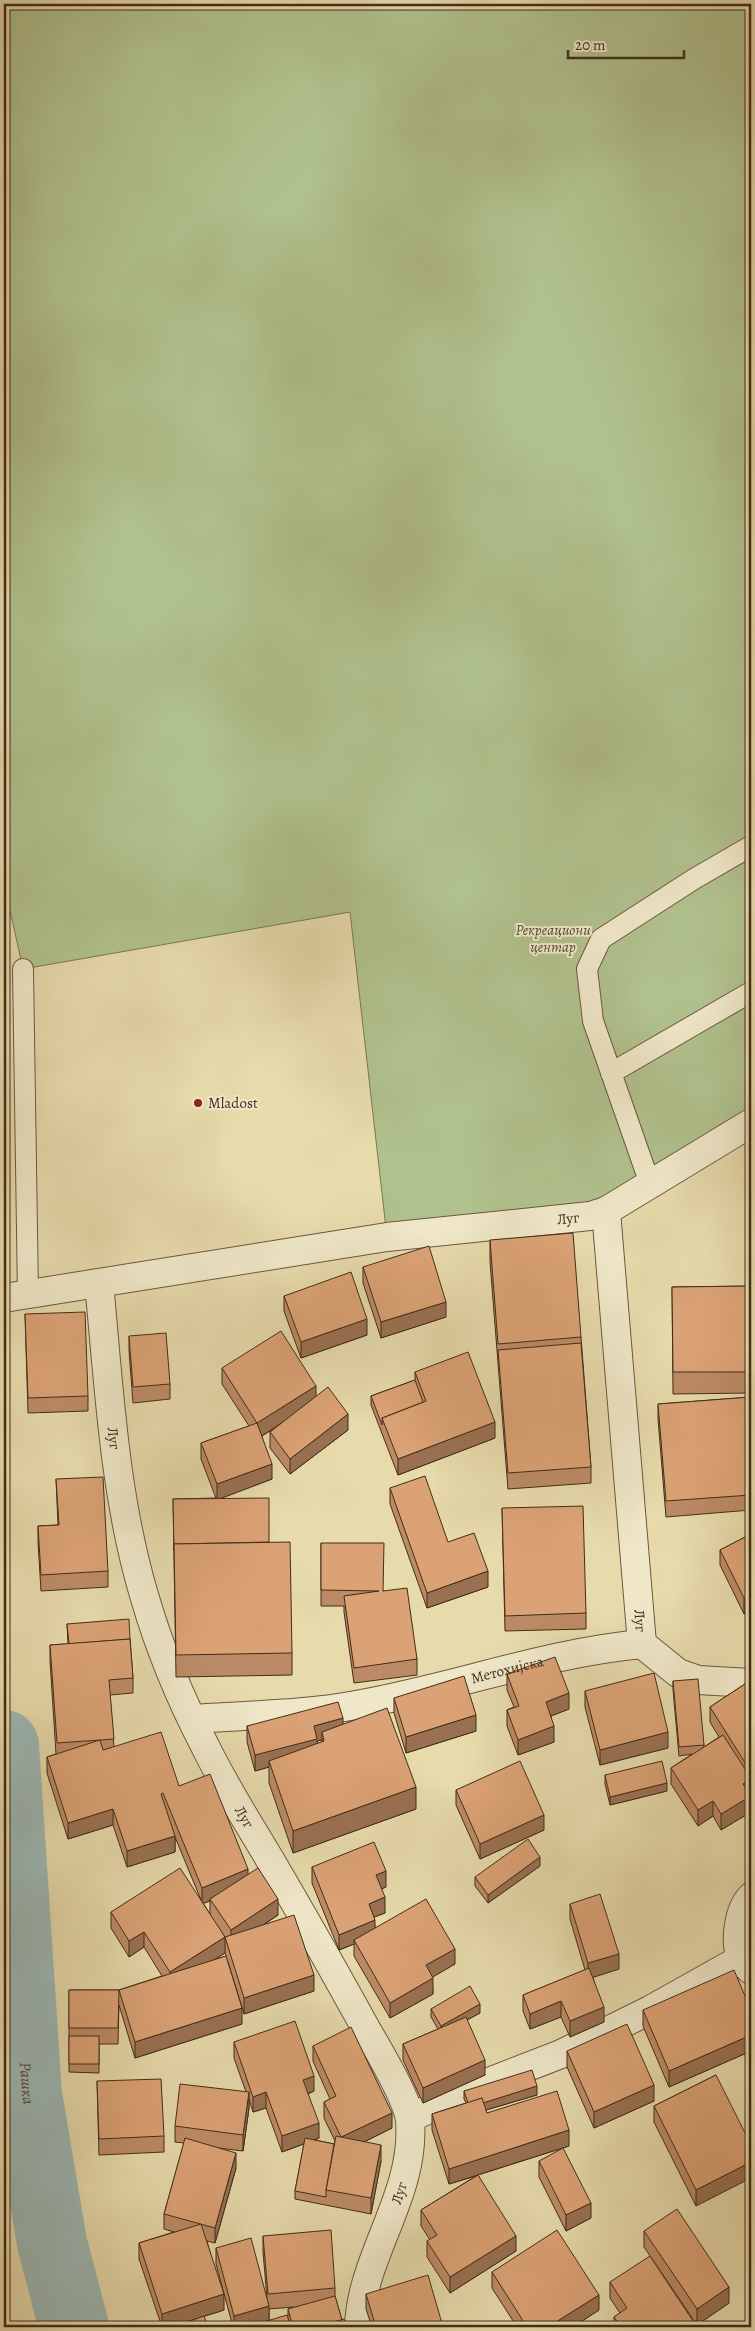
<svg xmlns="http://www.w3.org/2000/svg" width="755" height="2331" viewBox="0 0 755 2331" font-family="Alegreya,serif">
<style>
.green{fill:#b0c18d;stroke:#797753}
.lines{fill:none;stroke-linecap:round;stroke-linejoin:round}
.river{stroke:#9cb8b5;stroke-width:70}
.lane-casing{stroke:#6b583e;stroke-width:22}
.street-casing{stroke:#6b583e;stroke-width:30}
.lane{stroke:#efe7c8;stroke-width:20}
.street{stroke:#efe7c8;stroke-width:28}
.wall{fill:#bc8b65;stroke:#422d19;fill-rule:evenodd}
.shaded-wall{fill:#997152;stroke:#422d19}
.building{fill:#dba275;stroke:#422d19}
.poi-dot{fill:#8f2418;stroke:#efe7c8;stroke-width:2}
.labels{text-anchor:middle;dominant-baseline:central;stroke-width:4;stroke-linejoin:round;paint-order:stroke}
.park-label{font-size:15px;font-style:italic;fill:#584b30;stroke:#efe7c8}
.poi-label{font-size:15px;fill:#422d19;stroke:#efe7c8;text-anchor:start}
.street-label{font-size:15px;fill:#422d19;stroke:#efe7c8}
.water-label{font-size:16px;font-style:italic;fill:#544938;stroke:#efe7c8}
</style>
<rect width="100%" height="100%" fill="#e7daab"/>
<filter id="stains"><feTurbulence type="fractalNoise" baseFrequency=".004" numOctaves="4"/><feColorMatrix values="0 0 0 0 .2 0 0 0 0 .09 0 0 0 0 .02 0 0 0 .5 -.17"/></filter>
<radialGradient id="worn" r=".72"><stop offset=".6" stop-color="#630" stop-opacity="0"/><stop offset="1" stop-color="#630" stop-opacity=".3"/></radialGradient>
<polygon class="green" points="4,4 751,4 751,1123 606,1211 387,1237 350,912 23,969 4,883"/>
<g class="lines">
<path class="river" id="s1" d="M4 1745 27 2094 52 2243 74 2327"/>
<g class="lane-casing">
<g id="lane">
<polyline points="23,969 28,1295"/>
<polyline points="611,1073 751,992"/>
<polyline points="650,1184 593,1021 587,969 601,939 694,879 751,846"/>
</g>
</g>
<g class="street-casing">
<g id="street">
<path id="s2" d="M606 1211 642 1644"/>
<path id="s3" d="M99 1283C109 1387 114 1494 144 1595 159 1647 180 1698 205 1746 224 1785 247 1821 269 1858 302 1914 333 1969 364 2025 376 2047 408 2098 410 2121 416 2195 361 2256 359 2327"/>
<path id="s4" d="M4 1298 387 1237 590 1216 606 1211 751 1123"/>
<path id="s5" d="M193 1719C247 1715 303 1715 356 1705 453 1688 545 1653 642 1644L678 1673 698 1680 751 1683"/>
<path d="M751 1897C739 1909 734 1941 741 1958 742 1962 748 1967 751 1970"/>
<polyline points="410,2118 476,2087 561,2054 650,2010 741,1959"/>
</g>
</g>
<use href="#lane" class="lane"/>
<use href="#street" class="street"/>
</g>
<g class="wall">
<polygon points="490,1240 581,1337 591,1467 591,1483 508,1489 490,1262"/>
<polygon points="363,1267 446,1317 381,1338 363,1283"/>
<polygon points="751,1286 751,1393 673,1394 672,1287"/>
<polygon points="284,1296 367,1335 301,1358 284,1311"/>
<polygon points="25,1314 88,1396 88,1411 28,1413"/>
<polygon points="129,1336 170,1384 170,1399 133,1403 129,1351"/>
<polygon points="222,1368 316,1397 348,1430 290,1474 270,1448 270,1432 284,1422 262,1436 272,1479 221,1498 269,1542 292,1653 292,1675 176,1677 173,1499 216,1498 201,1459 201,1443 249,1426 222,1384"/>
<polygon points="415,1372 495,1438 398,1475 371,1405 371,1396 415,1380"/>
<polygon points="751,1397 751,1510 666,1517 658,1419 658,1404"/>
<polygon points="56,1479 108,1571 108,1587 41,1591 38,1542 38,1526 58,1525"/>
<polygon points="390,1488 448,1542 488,1587 427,1608 390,1504"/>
<polygon points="502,1508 586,1613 586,1629 505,1631"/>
<polygon points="751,1534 751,1610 744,1614 720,1565 720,1550"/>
<polygon points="321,1543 384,1591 417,1659 417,1675 354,1683 344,1612 344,1606 321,1606"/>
<path d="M67 1624 130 1639 133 1678V1693L110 1695 114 1747 179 1786 248 1874 278 1915 262 1926 314 1991 244 2014 228 1962 242 2024 135 2058 119 2005 118 2044H99V2073L69 2072V1990H119L162 1976 144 1947 129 1957 111 1928V1912L201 1900 175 1837V1852L127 1867 113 1825 68 1839 47 1773V1757L56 1754 50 1661V1645L68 1644ZM210 1901V1914L203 1903ZM225 1953 226 1956 214 1960Z"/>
<polygon points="507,1674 569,1709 551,1716 554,1742 518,1755 507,1726 507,1710 514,1707 507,1690"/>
<polygon points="751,1680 751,1794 750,1795 751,1812 721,1830 713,1816 698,1826 671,1784 671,1768 692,1754 679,1756 673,1690 673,1681 704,1745 704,1747 719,1737 710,1722 710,1707"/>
<polygon points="585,1691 668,1748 600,1765 585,1707"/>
<polygon points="394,1698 476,1731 406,1753 394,1713"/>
<path d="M343 1724 416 1809 293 1853 269 1783V1767L255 1771 247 1742V1726ZM322 1740V1742L317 1744V1741Z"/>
<polygon points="605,1775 667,1791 610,1805 605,1784"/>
<polygon points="456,1790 544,1830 480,1859 456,1805"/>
<polygon points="540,1866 488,1903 475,1886 475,1877"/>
<polygon points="312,1867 386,1887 381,1889 385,1913 374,1917 375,1928 455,1964 432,1977 433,1994 390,2018 354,1956 354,1944 339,1950 312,1883"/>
<polygon points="570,1904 619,1969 593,1977 604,2022 570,2037 561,2017 530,2029 523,2011 523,1995 585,1970 570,1919"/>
<polygon points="431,2009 480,2013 467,2020 485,2075 423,2103 403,2060 403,2044 438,2029 431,2017"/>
<polygon points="643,2010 751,2010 751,2051 669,2087 643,2026"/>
<polygon points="234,2042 314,2091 308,2094 319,2138 315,2140 334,2144 335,2141 324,2118 324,2102 330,2099 313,2061 313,2046 392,2128 364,2142 381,2161 371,2214 295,2199 295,2191 304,2144 282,2152 266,2108 253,2112 249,2099 249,2108 243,2151 218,2148 236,2168 215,2243 207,2241 224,2310 170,2327 162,2327 139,2259 139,2243 174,2232 164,2229 164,2214 184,2143 175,2142 175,2126 246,2092 234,2058"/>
<polygon points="567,2051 654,2101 594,2128 567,2067"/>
<polygon points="716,2075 696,2206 654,2122 654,2106"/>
<polygon points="97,2081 164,2136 164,2152 99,2155"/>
<polygon points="464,2091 537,2095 486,2110 487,2113 569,2146 478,2175 516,2251 450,2293 427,2257 427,2241 430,2240 421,2226 421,2210 476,2176 449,2184 432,2130 432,2114 466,2103 464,2099"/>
<polygon points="539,2161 591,2218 566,2231 539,2177"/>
<polygon points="644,2231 729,2303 697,2325 644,2247"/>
<path d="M263 2236 335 2288V2296L342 2320 347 2327H233L216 2264V2248L267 2298 263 2252ZM294 2307 288 2309V2317L269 2321V2309Z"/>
<polygon points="492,2272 599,2310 573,2327 517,2327 492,2288"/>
<polygon points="610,2282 695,2327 614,2327 614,2317 620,2313 610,2298"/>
<polygon points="366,2294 443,2327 372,2327 366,2309"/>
</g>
<g class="shaded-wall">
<polygon points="446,1302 446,1317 381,1338 381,1322"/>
<polygon points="367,1319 367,1335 301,1358 301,1342"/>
<polygon points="316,1386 316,1401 257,1439 257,1423"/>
<polygon points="348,1414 348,1430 290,1474 290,1459"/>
<polygon points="495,1422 495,1438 398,1475 398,1459"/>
<polygon points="272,1464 272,1479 217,1500 217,1484"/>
<polygon points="488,1571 488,1587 427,1608 427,1593"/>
<polygon points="751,1594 751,1610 744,1614 744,1598"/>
<polygon points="569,1693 569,1709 546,1718 546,1702"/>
<polygon points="476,1715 476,1731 406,1753 406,1737"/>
<polygon points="343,1718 343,1734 322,1732 322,1740 317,1741 317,1755 269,1761 269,1767 255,1771 255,1755 314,1726"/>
<polygon points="554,1726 554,1742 518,1755 518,1740"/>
<polygon points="668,1732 668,1748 600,1765 600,1750"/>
<polygon points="751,1778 751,1794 743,1800 743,1784"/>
<polygon points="667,1783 667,1791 610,1805 610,1797"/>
<polygon points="416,1787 416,1809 293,1853 293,1831"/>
<polygon points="751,1796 751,1812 721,1830 721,1814"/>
<polygon points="713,1801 713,1816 698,1826 698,1810"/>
<polygon points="113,1809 113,1825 68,1839 68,1823"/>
<polygon points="544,1815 544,1830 480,1859 480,1844"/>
<polygon points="175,1836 175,1852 127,1867 127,1851"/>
<polygon points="540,1857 540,1866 488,1903 488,1895"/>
<polygon points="248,1869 248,1885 210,1899 210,1901 202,1904 202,1888"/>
<polygon points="386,1871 386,1887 376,1891 376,1875"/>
<polygon points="385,1897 385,1913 369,1919 369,1904"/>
<polygon points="278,1899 278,1915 231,1946 231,1930"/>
<polygon points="375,1920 375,1936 354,1940 354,1944 339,1950 339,1935"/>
<polygon points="144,1932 144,1947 129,1957 129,1941"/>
<polygon points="225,1937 225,1953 170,1988 170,1972"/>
<polygon points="455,1949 455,1964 426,1981 426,1965"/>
<polygon points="619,1954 619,1969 588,1979 588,1963"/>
<polygon points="314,1975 314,1991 244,2014 244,1998"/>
<polygon points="433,1978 433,1994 390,2018 390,2003"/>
<polygon points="561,2001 561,2017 530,2029 530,2014"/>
<polygon points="480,2004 480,2013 441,2034 441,2026"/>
<polygon points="604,2007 604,2022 570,2037 570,2021"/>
<polygon points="242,2008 242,2024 135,2058 135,2042"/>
<polygon points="751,2035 751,2051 669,2087 669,2071"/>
<polygon points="485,2060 485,2075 423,2103 423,2088"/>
<polygon points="314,2076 314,2091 303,2095 303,2080"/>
<polygon points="654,2085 654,2101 594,2128 594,2112"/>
<polygon points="537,2086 537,2095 469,2115 469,2107"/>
<polygon points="249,2092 249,2108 243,2151 243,2135"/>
<polygon points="266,2092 266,2108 253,2112 253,2097"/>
<polygon points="392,2113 392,2128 341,2153 341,2137"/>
<polygon points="319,2123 319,2138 282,2152 282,2136"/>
<polygon points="569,2130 569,2146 449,2184 449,2169"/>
<polygon points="381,2145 381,2161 371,2214 371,2198"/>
<polygon points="236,2153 236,2168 215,2243 215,2228"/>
<polygon points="751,2162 751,2178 696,2206 696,2190"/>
<polygon points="591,2203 591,2218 566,2231 566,2215"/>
<polygon points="516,2236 516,2251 450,2293 450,2277"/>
<polygon points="729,2287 729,2303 697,2325 697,2309"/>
<polygon points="224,2294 224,2310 170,2327 162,2327 162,2314"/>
<polygon points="599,2295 599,2310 573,2327 548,2327"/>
<polygon points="269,2306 269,2322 250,2327 234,2327 234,2316"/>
</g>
<g class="building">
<polygon points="573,1233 581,1337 498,1344 490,1240"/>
<polygon points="429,1246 446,1302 381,1322 363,1267"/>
<polygon points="351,1272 367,1319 301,1342 284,1296"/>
<polygon points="751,1286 751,1372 673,1372 672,1287"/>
<polygon points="85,1312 88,1396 28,1398 25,1314"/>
<polygon points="281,1331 316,1386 257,1423 222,1368"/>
<polygon points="166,1333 170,1384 133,1387 129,1336"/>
<polygon points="581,1343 591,1467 508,1473 498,1350"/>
<polygon points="468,1352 495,1422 398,1459 382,1418 426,1401 415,1372"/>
<polygon points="415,1380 423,1402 382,1418 382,1425 371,1396"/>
<polygon points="328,1387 348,1414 290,1459 270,1432"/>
<polygon points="751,1397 751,1495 666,1501 658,1404"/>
<polygon points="257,1423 272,1464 217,1484 201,1443"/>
<polygon points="425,1476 448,1542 474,1533 488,1571 427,1593 390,1488"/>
<polygon points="103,1477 108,1571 41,1575 38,1526 59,1525 56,1479"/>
<polygon points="269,1498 269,1542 174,1544 174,1550 173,1499"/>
<polygon points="583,1506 586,1613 505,1616 502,1508"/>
<polygon points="751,1534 751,1594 744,1598 720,1550"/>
<polygon points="290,1542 292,1653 176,1655 174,1544"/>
<polygon points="321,1543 384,1543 383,1591 407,1588 417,1659 354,1668 344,1596 379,1591 321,1590"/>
<polygon points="129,1619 130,1639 69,1644 67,1624"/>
<polygon points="130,1639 133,1678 109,1680 114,1739 100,1740 103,1750 161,1732 179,1786 210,1774 248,1869 202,1888 163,1793 161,1794 175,1836 127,1851 113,1809 68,1823 47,1757 100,1740 57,1743 50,1645"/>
<polygon points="555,1657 569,1693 546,1702 554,1726 518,1740 507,1710 519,1706 507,1674"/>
<polygon points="654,1673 668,1732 600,1750 585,1691"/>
<polygon points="464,1676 476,1715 406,1737 394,1698"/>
<polygon points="698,1679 704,1745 679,1747 673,1681"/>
<polygon points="751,1680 751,1772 710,1707"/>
<polygon points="338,1702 343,1718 314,1726 317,1739 255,1755 247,1726"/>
<polygon points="387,1708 416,1787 293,1831 269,1761 324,1741 322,1732"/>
<polygon points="723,1735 751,1778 743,1784 751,1796 721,1814 713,1801 698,1810 671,1768"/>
<polygon points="520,1761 544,1815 480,1844 456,1790"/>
<polygon points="662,1761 667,1783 610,1797 605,1775"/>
<polygon points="528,1839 540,1857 488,1895 475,1877"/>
<polygon points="374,1842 386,1871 376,1875 385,1897 369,1904 375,1920 339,1935 312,1867"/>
<polygon points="180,1868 225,1937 294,1915 314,1975 244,1998 225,1937 170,1972 144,1932 129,1941 111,1912"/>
<polygon points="258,1868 278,1899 231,1930 210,1899"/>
<polygon points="600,1894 619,1954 588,1963 570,1904"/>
<polygon points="426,1899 455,1949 426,1965 433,1978 390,2003 354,1940"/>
<polygon points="226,1956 242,2008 135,2042 119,1990 118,2028 69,2028 69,1990 119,1990"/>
<polygon points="589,1968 604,2007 570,2021 561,2001 530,2014 523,1995"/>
<polygon points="734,1970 751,2010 751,2035 669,2071 643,2010"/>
<polygon points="470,1986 480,2004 441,2026 431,2009"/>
<polygon points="466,2017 485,2060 423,2088 403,2044"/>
<polygon points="295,2021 314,2076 303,2080 319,2123 282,2136 266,2092 253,2097 234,2042"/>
<polygon points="627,2024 654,2085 594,2112 567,2051"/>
<polygon points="351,2027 392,2113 341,2137 324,2102 336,2096 313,2046"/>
<rect x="69" y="2036" width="30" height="28"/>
<polygon points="532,2070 537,2086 483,2103 482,2098 468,2103 464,2091"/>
<polygon points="716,2075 751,2145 751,2162 696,2190 654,2106"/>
<polygon points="161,2079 164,2136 99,2139 97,2081"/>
<polygon points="180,2084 249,2092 243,2135 175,2126"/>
<polygon points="557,2091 569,2130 449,2169 432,2114 482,2098 487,2113"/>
<polygon points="336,2136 381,2145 371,2198 326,2190"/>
<polygon points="185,2138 236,2153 215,2228 164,2214"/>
<polygon points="305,2138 334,2144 326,2190 326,2197 295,2191"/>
<polygon points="563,2148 591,2203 566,2215 539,2161"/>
<polygon points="478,2175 516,2236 450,2277 427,2241 437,2235 421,2210"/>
<polygon points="677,2209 729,2287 697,2309 644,2231"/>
<polygon points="201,2224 224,2294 162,2314 139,2243"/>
<polygon points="331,2230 335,2288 268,2294 263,2236"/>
<polygon points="557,2230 599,2295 548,2327 527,2327 492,2272"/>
<polygon points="251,2238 269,2306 234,2316 216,2248"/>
<polygon points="650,2256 695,2324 691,2327 621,2327 614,2317 627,2308 610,2282"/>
<polygon points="428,2275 443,2327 376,2327 366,2294"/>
<polygon points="335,2296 342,2320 316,2327 293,2327 288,2309"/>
<polygon points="287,2315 291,2327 247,2327"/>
<polygon points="204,2316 208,2327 173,2327"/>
<polygon points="344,2319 347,2327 316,2327"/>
</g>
<circle class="poi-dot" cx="198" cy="1103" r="5"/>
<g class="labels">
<g class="park-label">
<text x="553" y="930">Рекреациони<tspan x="553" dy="17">центар</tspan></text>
</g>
<g class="poi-label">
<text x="208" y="1103">Mladost</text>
</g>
<g class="street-label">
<text stroke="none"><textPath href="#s4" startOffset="570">Луг</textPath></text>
<text stroke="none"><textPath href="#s3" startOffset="156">Луг</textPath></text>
<text stroke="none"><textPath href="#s2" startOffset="411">Луг</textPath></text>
<text stroke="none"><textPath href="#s5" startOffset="319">Метохијска</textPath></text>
<text stroke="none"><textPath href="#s3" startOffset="560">Луг</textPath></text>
<text transform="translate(399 2193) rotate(-73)">Луг</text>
</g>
<g class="water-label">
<text stroke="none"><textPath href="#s1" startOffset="339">Рашка</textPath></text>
</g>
</g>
<rect width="755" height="2331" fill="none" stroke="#e7daab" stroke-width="20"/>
<rect x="5" y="5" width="745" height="2321" fill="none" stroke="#422d19" stroke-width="2.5"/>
<rect x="10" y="10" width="735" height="2311" fill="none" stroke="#422d19"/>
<path d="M568 50v8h116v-8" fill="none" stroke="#422d19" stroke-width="2.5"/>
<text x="575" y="50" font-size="15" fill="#422d19" stroke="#efe7c8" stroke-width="4" paint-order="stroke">20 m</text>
<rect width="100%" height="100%" filter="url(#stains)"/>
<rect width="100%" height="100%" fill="url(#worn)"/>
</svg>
